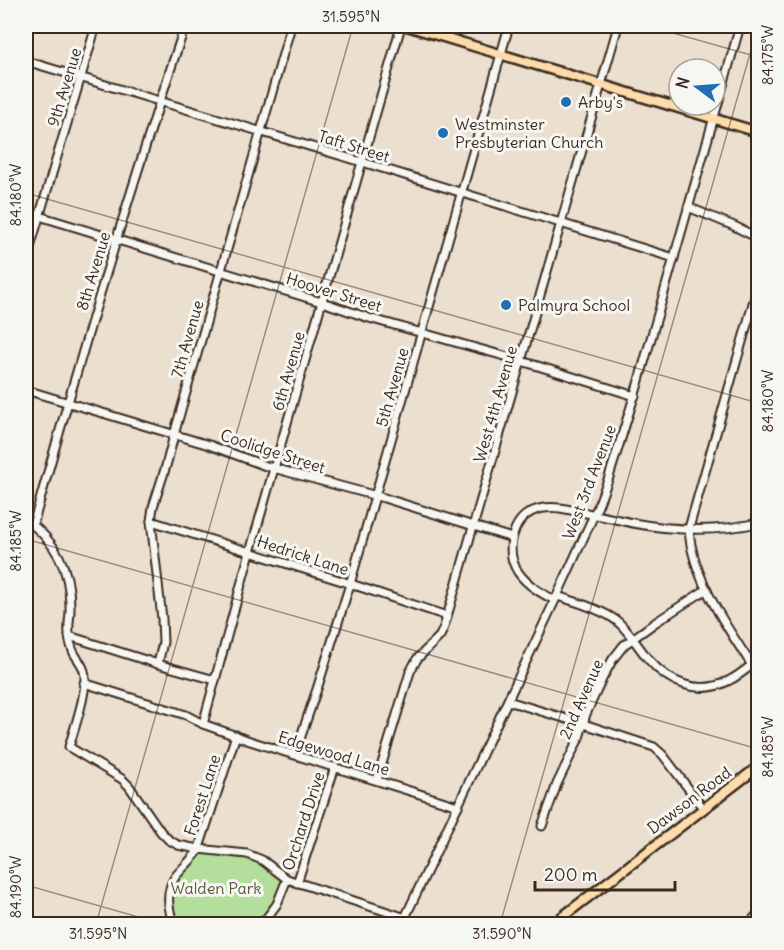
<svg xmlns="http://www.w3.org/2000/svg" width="784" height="950" viewBox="0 0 784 950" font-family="Delius,sans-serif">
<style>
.green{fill:#b3de9b;stroke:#77845c;stroke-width:1.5}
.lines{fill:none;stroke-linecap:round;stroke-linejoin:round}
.minor-casing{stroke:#3b2a1e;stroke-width:11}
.major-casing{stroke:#3b2a1e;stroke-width:13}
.minor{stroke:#f6f6f2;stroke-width:7}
.major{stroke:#fddcac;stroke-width:8}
.ticks{fill:none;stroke:#3b2a1e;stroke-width:1.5;stroke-opacity:0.45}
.poi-dot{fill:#1f6fb2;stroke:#f6f6f2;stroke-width:2}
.labels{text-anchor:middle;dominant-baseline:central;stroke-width:6;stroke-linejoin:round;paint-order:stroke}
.street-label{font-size:16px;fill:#3b2a1e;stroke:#f6f6f2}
.poi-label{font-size:16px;fill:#3b2a1e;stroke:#f6f6f2;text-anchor:start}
.park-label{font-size:16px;fill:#59573d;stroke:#f6f6f2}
.neatline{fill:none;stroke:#3b2a1e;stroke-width:2}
.ticks-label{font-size:15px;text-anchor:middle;fill:#3b2a1e}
</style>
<rect width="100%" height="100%" fill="#ebdfd0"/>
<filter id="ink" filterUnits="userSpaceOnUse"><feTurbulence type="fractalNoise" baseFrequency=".0167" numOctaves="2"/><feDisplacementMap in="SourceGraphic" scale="12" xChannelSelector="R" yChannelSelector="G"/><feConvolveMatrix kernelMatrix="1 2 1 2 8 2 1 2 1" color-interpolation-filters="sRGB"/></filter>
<g filter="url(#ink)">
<polygon class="green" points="198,851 254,857 286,879 282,892 262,924 175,924 170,913 173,883"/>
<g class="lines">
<g class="minor-casing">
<g id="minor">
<polyline points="26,61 372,165 674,258"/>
<polyline points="688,207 734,226 758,238"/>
<polyline points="26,212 328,304 369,318 515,359 635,396"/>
<polyline points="26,261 96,26"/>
<path d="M758 286 689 528C691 578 731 634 758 674"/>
<polyline points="26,390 209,445 266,466 384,498 512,538"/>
<path d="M26 520C58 542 71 572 70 610 70 618 68 625 69 633 69 639 71 646 73 651 76 658 82 663 84 671 89 688 74 729 69 747L122 779 129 786 161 832 169 840 178 845 198 849 247 854 262 860 287 879 406 918"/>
<polyline points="151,521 342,581 447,616"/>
<path d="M33 525C80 358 129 191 185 26"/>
<path d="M557 596C574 601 603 610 617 621 630 632 638 647 649 660 669 683 699 696 728 681 739 676 749 667 758 660"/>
<path d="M554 600C541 593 527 585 518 572 505 552 511 521 533 511 542 507 551 507 560 508 585 512 609 518 633 523 675 531 717 532 758 523"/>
<polyline points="69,636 158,664 215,680"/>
<polyline points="158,664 163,642 162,619 151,521 153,507 166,466 177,424 291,26"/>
<polyline points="84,683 186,715 203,724 250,741 458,806"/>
<polyline points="508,701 590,726 654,747 663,755 703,808"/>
<polyline points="203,724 250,552 401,26"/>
<polyline points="295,754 318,686 350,584 509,26"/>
<polyline points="377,780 410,672 417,659 440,636 444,627 618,26"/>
<polyline points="542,826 557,784 579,738 586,714 603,677 613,659 624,645 656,622 707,589"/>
<polyline points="297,883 335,767"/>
<path d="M175 924C167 910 166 891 175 877 182 868 191 861 198 851L236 735"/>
<polyline points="262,924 277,904 287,879"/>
<polyline points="402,924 557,596 598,506 609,477 638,384 740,26"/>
<polyline points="751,924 754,918 758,915"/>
</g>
</g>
<g class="major-casing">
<g id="major">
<polyline points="407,26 758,132"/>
<polyline points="553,924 758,767"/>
</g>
</g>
<use href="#minor" class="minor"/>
<use href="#major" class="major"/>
</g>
</g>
<path class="ticks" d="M648 26 758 57M26 193 758 403M26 539 758 749M26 885 163 924M96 924 353 26M500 924 758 26"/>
<g class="poi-dot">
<circle cx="566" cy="102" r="6"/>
<circle cx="443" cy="133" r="6"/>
<circle cx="506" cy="305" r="6"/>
</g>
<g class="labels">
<g class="street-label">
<text transform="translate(64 87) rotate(-73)">9th Avenue</text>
<text transform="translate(354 146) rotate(17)">Taft Street</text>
<text transform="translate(93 271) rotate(-73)">8th Avenue</text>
<text transform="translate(334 292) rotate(17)">Hoover Street</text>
<text transform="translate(187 339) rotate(-74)">7th Avenue</text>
<text transform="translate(288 371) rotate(-74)">6th Avenue</text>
<text transform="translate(392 387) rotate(-74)">5th Avenue</text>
<text transform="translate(495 404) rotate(-74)">West 4th Avenue</text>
<text transform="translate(273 451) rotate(18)">Coolidge Street</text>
<text transform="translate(589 482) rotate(-69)">West 3rd Avenue</text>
<text transform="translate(303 555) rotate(18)">Hedrick Lane</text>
<text transform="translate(581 699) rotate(-66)">2nd Avenue</text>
<text transform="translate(334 753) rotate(17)">Edgewood Lane</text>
<text transform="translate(202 795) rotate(-72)">Forest Lane</text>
<text transform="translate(689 800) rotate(-37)">Dawson Road</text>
<text transform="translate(303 821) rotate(-72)">Orchard Drive</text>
</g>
<g class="poi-label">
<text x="578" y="102">Arby's</text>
<text x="455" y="124">Westminster<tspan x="455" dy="18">Presbyterian Church</tspan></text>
<text x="518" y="305">Palmyra School</text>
</g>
<g class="park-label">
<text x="216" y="888">Walden Park</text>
</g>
</g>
<rect width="784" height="950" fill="none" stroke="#f6f6f2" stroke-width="66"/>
<g transform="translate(697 87) rotate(286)"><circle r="28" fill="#f6f6f2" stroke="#aba49d" stroke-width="1.5"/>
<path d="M0-4.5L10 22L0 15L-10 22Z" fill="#1f6fb2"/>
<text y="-9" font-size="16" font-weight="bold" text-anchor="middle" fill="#3b2a1e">N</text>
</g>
<path d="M535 881v9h140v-9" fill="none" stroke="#3b2a1e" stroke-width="3"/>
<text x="544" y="881" font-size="18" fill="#3b2a1e" stroke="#f6f6f2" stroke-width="4.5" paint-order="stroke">200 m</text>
<rect x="33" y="33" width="718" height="884" class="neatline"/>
<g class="ticks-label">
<text x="351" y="22">31.595°N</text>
<text transform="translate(768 55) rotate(-90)" y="5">84.175°W</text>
<text transform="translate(16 195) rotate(-90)" y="5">84.180°W</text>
<text transform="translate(768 401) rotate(-90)" y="5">84.180°W</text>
<text transform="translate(16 541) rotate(-90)" y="5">84.185°W</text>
<text transform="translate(768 747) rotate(-90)" y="5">84.185°W</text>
<text transform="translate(16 887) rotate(-90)" y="5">84.190°W</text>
<text x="98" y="939">31.595°N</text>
<text x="502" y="939">31.590°N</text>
</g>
</svg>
